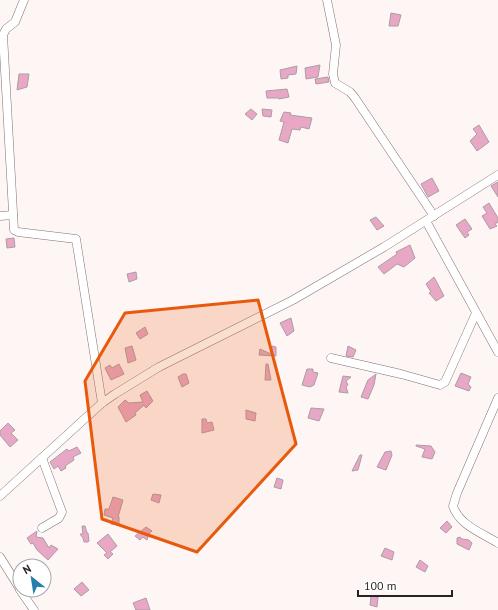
<svg xmlns="http://www.w3.org/2000/svg" width="498" height="610" viewBox="0 0 498 610" font-family="'PT Sans',sans-serif">
<style>
.building{fill:#e8a7c4;stroke:#aa9ea3}
.lines{fill:none;stroke-linecap:round;stroke-linejoin:round}
.minor-casing{stroke:#7e7272;stroke-width:9}
.minor{stroke:#fff;stroke-width:8}
.marked{fill:#e8590c;fill-opacity:0.2;stroke:#e8590c;stroke-width:3;stroke-linejoin:round}
</style>
<rect width="100%" height="100%" fill="#fef5f5"/>
<g class="building">
<polygon points="391,13 401,15 398,26 389,26"/>
<polygon points="320,65 318,77 306,79 305,68"/>
<polygon points="297,66 296,74 288,75 288,78 281,79 280,70"/>
<polygon points="19,74 29,74 27,87 17,90"/>
<polygon points="328,77 329,82 316,84 315,79"/>
<polygon points="287,89 289,97 279,99 278,98 267,98 266,91"/>
<polygon points="251,109 257,114 252,120 245,114"/>
<polygon points="262,109 272,110 271,117 263,116"/>
<polygon points="284,112 291,113 290,115 312,118 309,129 301,127 300,130 292,129 288,143 279,140 284,122 280,121"/>
<polygon points="479,125 489,142 477,151 470,141 477,134 473,129"/>
<polygon points="432,178 439,191 428,197 421,184"/>
<polygon points="498,182 498,197 491,186"/>
<polygon points="489,203 498,218 498,222 495,224 497,226 490,229 482,216 487,213 483,207"/>
<polygon points="376,217 384,226 377,230 370,220"/>
<polygon points="465,219 472,229 467,232 469,235 465,238 456,225"/>
<polygon points="14,238 15,247 7,248 6,239"/>
<polygon points="410,245 415,258 404,267 397,264 384,274 378,267 397,254 396,252"/>
<polygon points="136,272 137,279 129,282 127,274"/>
<polygon points="434,277 444,296 436,301 429,293 431,292 426,284"/>
<polygon points="291,318 294,331 287,336 280,323"/>
<polygon points="145,327 148,334 140,339 136,333"/>
<polygon points="132,346 136,360 128,363 125,348"/>
<polygon points="272,346 276,347 276,356 259,355 260,349 271,354"/>
<polygon points="348,346 356,350 353,357 346,356"/>
<polygon points="119,364 124,374 111,380 105,368 110,365 112,368"/>
<polygon points="266,364 268,364 271,380 265,380"/>
<polygon points="307,369 313,369 313,372 318,373 314,385 310,387 302,385"/>
<polygon points="461,373 471,377 468,384 471,387 469,391 455,386"/>
<polygon points="183,374 186,374 189,383 182,387 178,377"/>
<polygon points="376,374 374,385 368,399 361,397 368,380"/>
<polygon points="343,376 351,377 346,381 348,385 346,387 348,393 339,392"/>
<polygon points="147,391 153,401 146,408 144,405 135,413 136,415 126,422 118,407 125,400 129,403 143,402 140,395"/>
<polygon points="311,408 324,409 319,421 308,418"/>
<polygon points="246,410 256,413 255,421 246,419"/>
<polygon points="202,419 206,419 207,423 212,422 214,430 202,433"/>
<polygon points="8,423 15,430 11,433 18,440 10,447 0,435 0,431"/>
<polygon points="416,445 431,446 435,452 432,459 422,457 425,449 416,446"/>
<polygon points="77,447 81,453 73,457 74,460 65,466 66,468 61,471 58,466 54,469 50,462 67,449 69,451"/>
<polygon points="391,451 392,455 386,470 377,467 385,452"/>
<polygon points="360,455 362,455 358,470 352,471"/>
<polygon points="277,478 283,480 281,489 274,487"/>
<polygon points="153,494 161,495 159,503 151,500"/>
<polygon points="113,497 123,500 118,517 119,517 119,525 111,524 113,518 104,515 105,509 109,509"/>
<polygon points="447,521 452,527 446,533 440,528"/>
<polygon points="82,526 85,526 87,533 88,533 89,541 88,542 84,542 83,538 80,534 83,534"/>
<polygon points="146,527 152,531 149,534 147,540 143,537 140,540 135,536"/>
<polygon points="37,531 36,537 43,538 49,548 51,545 58,549 48,560 37,550 33,543 31,544 27,538"/>
<polygon points="108,534 117,546 110,552 113,554 108,559 104,555 107,553 97,543"/>
<polygon points="460,537 462,539 469,540 472,543 469,550 457,544 457,538"/>
<polygon points="385,548 394,552 392,560 381,556"/>
<polygon points="420,560 428,566 425,572 416,567"/>
<polygon points="82,582 89,590 81,596 74,589"/>
<polygon points="371,596 378,597 377,607 370,605"/>
<polygon points="146,598 150,610 136,610 133,603"/>
</g>
<g class="lines">
<g class="minor-casing">
<g id="minor">
<polyline points="24,0 15,22 6,29 3,35 14,230 18,232 76,239 102,403"/>
<polyline points="327,0 336,45 333,74 335,83 350,92 355,98 434,216"/>
<polyline points="0,216 13,215"/>
<polyline points="426,221 498,352"/>
<polyline points="331,358 401,374 440,385 445,382 476,313"/>
<path d="M498 398 457 493 453 506C459 525 482 533 498 543"/>
<polyline points="0,496 102,403 115,394 159,367 293,300 384,247 498,175"/>
<polyline points="42,528 59,518 62,512 42,458"/>
<polyline points="0,557 20,589"/>
<polyline points="20,590 34,610"/>
</g>
</g>
<use href="#minor" class="minor"/>
</g>
<path class="marked" d="M258 300 296 444 197 552 102 519 85 381 125 313Z"/>
<g transform="translate(32 578) rotate(330)"><circle r="19" fill="#ffffff" stroke="#a9a7a7"/>
<path d="M0-3L7 15L0 10L-7 15Z" fill="#247fac"/>
<text y="-6" font-size="11" font-weight="bold" text-anchor="middle" fill="#282323">N</text>
</g>
<path d="M358 590v6h94v-6" fill="none" stroke="#282323" stroke-width="2"/>
<text x="364" y="590" font-size="12" fill="#282323" stroke="#ffffff" stroke-width="3" paint-order="stroke">100 m</text>
</svg>
